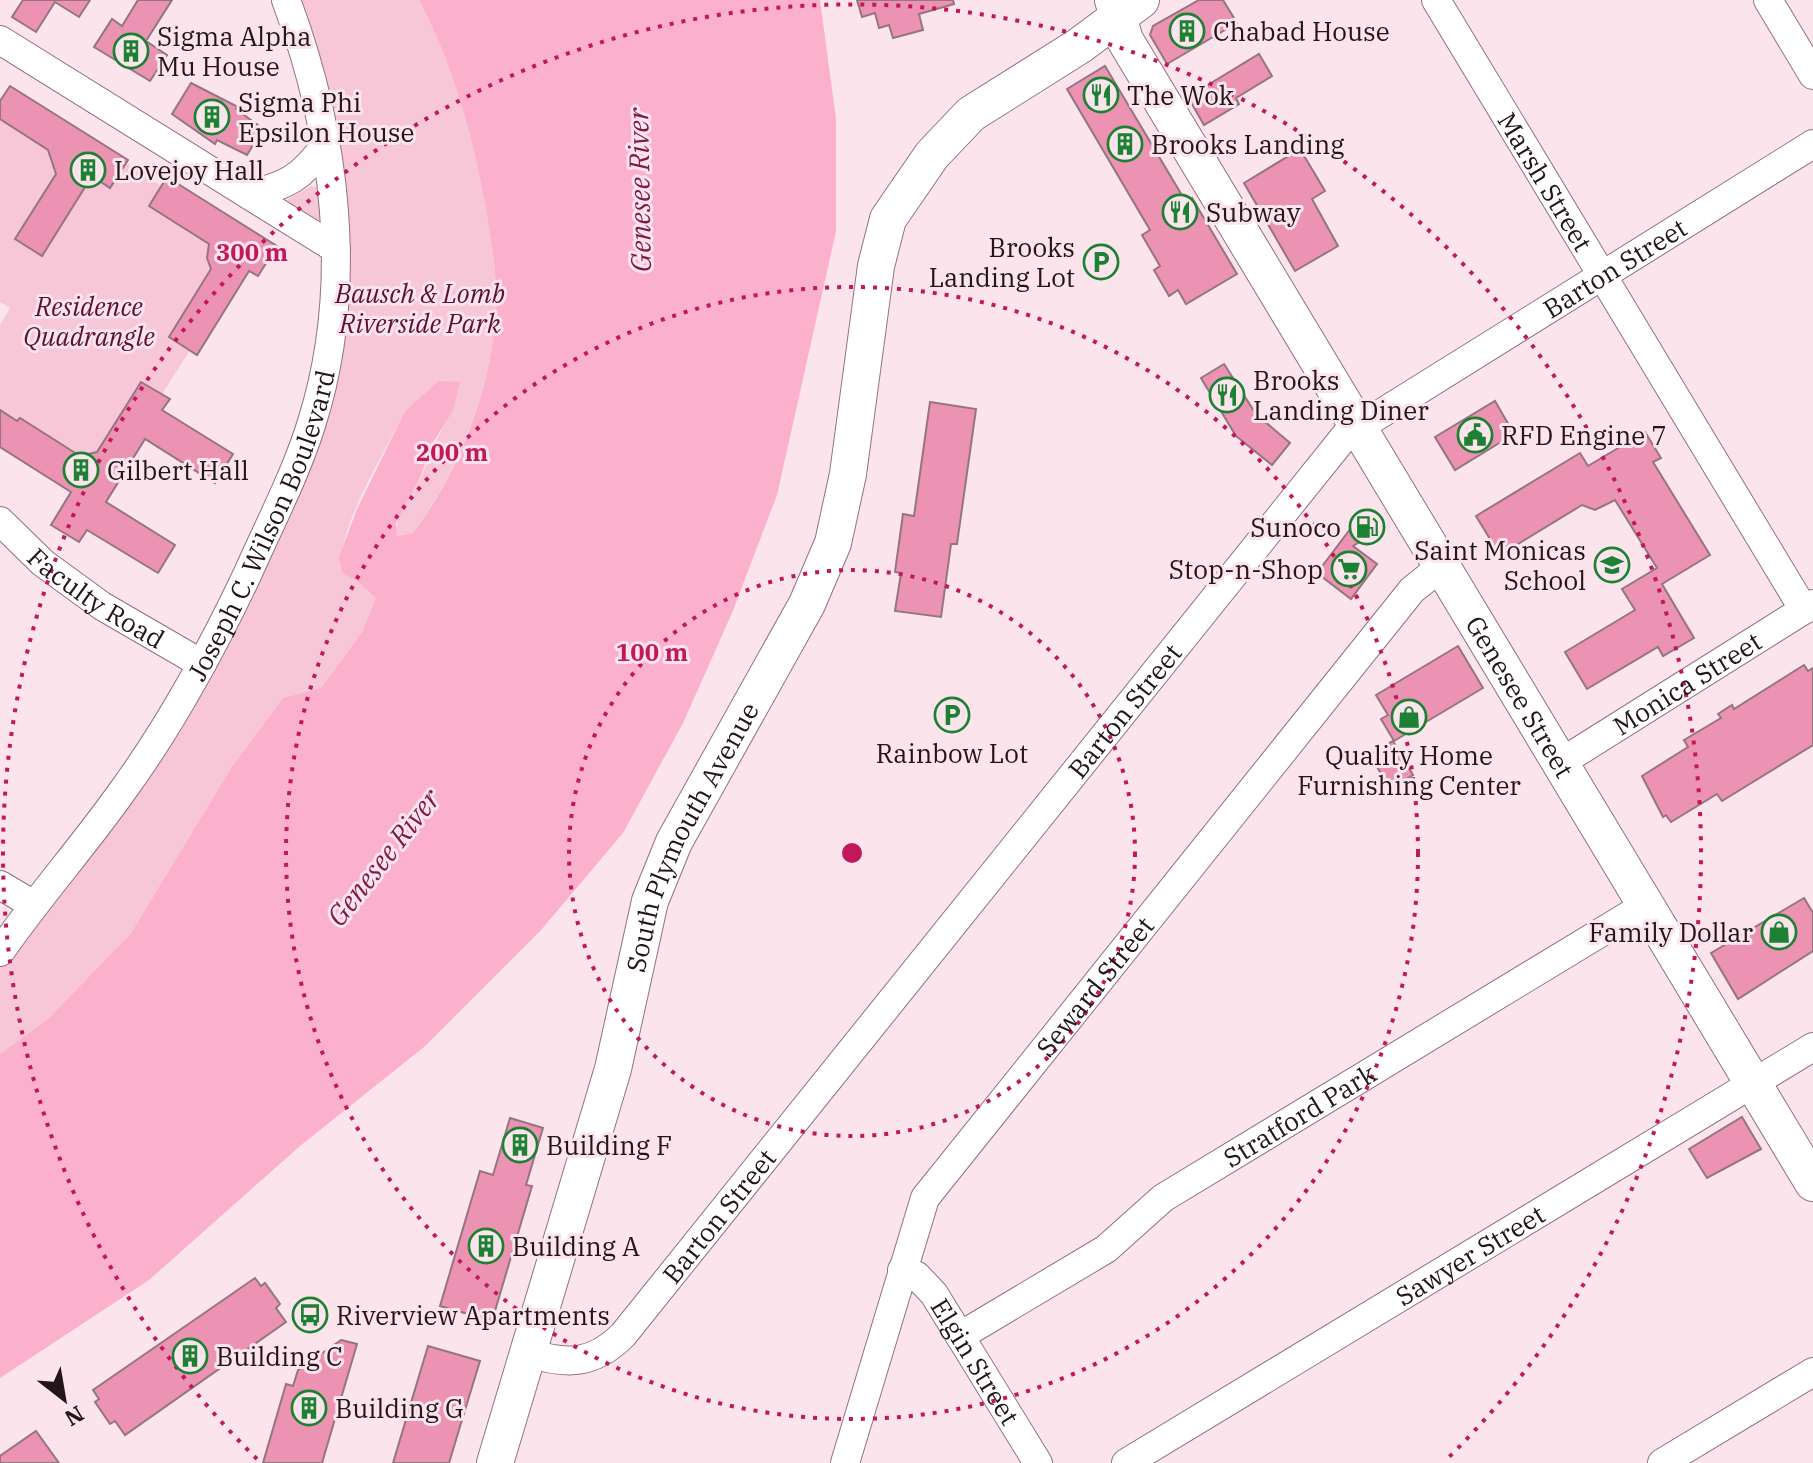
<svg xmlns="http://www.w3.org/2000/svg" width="1813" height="1463" viewBox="0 0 1813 1463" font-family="'IBM Plex Serif',serif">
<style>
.green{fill:#f7c7d7}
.water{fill:#fbb1cb}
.building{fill:#ec93b3;stroke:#957580;stroke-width:2}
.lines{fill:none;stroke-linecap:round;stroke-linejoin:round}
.minor-casing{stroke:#92727d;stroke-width:30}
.major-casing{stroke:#92727d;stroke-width:38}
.minor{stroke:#fff;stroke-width:28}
.major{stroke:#fff;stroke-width:36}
.ring{fill:none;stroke:#c2185b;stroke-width:4;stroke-dasharray:4 8}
.labels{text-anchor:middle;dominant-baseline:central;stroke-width:6;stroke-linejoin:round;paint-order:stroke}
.poi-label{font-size:26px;fill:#22161a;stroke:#fbe4eb;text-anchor:start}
.street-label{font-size:26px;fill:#22161a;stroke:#fbe4eb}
.park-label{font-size:26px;font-style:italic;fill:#5d1035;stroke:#fbe4eb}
.water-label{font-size:28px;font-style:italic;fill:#7f194a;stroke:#fbe4eb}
.centre{fill:#c2185b;stroke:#fbe4eb;stroke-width:4}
.ring-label{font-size:24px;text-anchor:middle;font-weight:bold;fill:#c2185b;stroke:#fbe4eb;stroke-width:6;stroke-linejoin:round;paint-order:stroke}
</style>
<rect width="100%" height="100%" fill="#fbe4eb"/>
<g class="green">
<path d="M298 0H419C454 67 472 134 486 209 491 242 498 278 496 312 491 389 458 472 413 533L396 536C395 513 410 499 420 479 431 455 438 433 453 411H405C386 451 334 531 342 573L357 581 376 598 362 632 321 688 283 698 231 768 131 933 49 1018 0 1054V963L178 727 344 310Z"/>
<polygon points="0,119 51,151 50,162 57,172 15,238 42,255 92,176 110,188 126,163 161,186 149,206 210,245 207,258 212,268 190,350 162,394 141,382 96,455 80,456 20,418 17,421 0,410 0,325 10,308 0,302"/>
<polygon points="311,186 317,187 321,219 316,222 282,203"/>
</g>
<path class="water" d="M419 0H820L836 119V231L777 495 732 613 683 723 623 833 541 930 424 1047 300 1146 149 1280 0 1378V1054L49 1018 131 933 231 768 283 698 321 688 362 632 376 598 357 581 342 573 339 557 357 509 405 411 439 381 460 382 453 411 434 441 419 480 396 523 397 536 413 533C459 472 491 389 496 312 498 278 491 242 486 209 472 134 454 67 419 0Z"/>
<g class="building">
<polygon points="23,0 90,0 79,17 55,2 36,32 12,17"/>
<polygon points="138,0 172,0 146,41 167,55 150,81 94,47 112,19 122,26"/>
<polygon points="857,0 953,0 954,4 919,14 923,30 893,38 889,25 879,28 875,13 862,17"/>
<polygon points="1199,0 1223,0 1237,23 1167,64 1150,35 1153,26"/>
<polygon points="1259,54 1272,76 1236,98 1239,104 1204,125 1188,97"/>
<polygon points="1105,66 1186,202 1192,198 1237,274 1186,304 1178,290 1169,296 1154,270 1160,266 1142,235 1150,230 1067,89"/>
<polygon points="191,83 238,107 236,109 263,129 247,155 217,140 215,144 172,114"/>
<polygon points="10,86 128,160 110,188 92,176 42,256 15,239 56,174 48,150 0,119 0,101"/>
<polygon points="1300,149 1325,191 1312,199 1338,246 1295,271 1244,183"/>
<polygon points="167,177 277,246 258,276 249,271 197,355 169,337 211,269 207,258 209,244 149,206"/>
<polygon points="1224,364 1256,414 1290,443 1272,465 1236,436 1201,378"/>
<polygon points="141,382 170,399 162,410 233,454 215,483 145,439 106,502 175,545 158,573 87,530 79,542 51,525 71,492 0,447 0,410 17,421 20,418 80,456 97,452"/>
<polygon points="1495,401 1514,434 1455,470 1435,437"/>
<polygon points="930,402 976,409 957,544 951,544 941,617 895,611 901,573 895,572 903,514 914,516"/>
<polygon points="1645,432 1661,458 1653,462 1710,555 1662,584 1694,638 1663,656 1658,647 1587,689 1565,652 1635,610 1622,589 1657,568 1615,500 1595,510 1582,505 1505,552 1503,548 1498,552 1476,516 1580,453 1588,466"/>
<polygon points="1370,510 1381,529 1353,546 1377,564 1351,599 1317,573 1354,524 1352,521"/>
<polygon points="1458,646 1483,688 1394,741 1381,719 1388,715 1376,695"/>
<polygon points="1804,665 1808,671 1813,668 1813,745 1722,801 1717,794 1671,822 1666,815 1663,817 1642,776 1688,747 1684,740 1721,718 1718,714 1732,705 1734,709"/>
<polygon points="1393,741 1413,775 1390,789 1370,755"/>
<polygon points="1804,898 1813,913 1813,951 1738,999 1711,953"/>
<polygon points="1742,1117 1761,1149 1707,1178 1689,1149"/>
<polygon points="510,1118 543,1128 526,1185 532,1186 492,1321 440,1306 480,1171 493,1175"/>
<polygon points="255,1278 261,1286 265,1283 280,1304 276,1308 286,1322 125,1435 115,1421 110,1424 95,1402 99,1399 93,1390"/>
<polygon points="341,1340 357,1344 322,1463 263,1463 286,1384 293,1386 298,1370"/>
<polygon points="428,1346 480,1361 465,1410 449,1463 393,1463"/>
<polygon points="36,1431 59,1463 0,1463 0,1456"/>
</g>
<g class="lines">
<g class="minor-casing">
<g id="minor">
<path id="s1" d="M1436 0 1804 610"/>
<polyline points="1768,0 1813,75"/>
<polyline points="0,40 336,249"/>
<path d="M249 195C287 185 302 178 325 145"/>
<path id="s2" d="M0 521 43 563 102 606 202 664"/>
<path id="s3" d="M1560 763 1813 604"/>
<polyline points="0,885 32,904"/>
<path id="s4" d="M0 952C38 897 82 848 121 793 171 725 212 649 248 573 270 523 296 474 312 422 355 285 336 133 286 0"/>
<path id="s5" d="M902 1270 917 1276 934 1294 1038 1463"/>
<path id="s6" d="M960 1336 1106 1249 1163 1198 1646 905"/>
<path id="s7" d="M528 1353C567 1365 593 1365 623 1335L1345 436 1813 144"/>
<path id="s8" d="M845 1463 925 1198 1412 590 1442 566"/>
<path id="s9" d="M1126 1463 1813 1047"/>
<polyline points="1662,1463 1813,1372"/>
</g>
</g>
<g class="major-casing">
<g id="major">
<path id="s10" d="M1113 0 1125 40 1813 1183"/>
<path id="s11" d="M495 1463 613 1069 650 901 674 842 807 604 833 543 848 474 876 266 888 219 932 155 971 114 1079 46 1141 0"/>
</g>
</g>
<use href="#minor" class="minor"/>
<use href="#major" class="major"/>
</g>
<g class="ring">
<circle cx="852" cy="853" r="283"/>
<circle cx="852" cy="853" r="566"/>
<path d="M257 1459A849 849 0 1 1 1447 1459"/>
</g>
<defs>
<g id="building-ring" transform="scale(1.8)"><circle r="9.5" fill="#fbe4eb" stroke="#1d8134" stroke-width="1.5"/><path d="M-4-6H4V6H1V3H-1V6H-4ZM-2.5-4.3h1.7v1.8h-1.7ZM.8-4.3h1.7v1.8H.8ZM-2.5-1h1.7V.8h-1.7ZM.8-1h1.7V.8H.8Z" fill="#1d8134"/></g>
<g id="restaurant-ring" transform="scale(1.8)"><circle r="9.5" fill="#fbe4eb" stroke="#1d8134" stroke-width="1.5"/><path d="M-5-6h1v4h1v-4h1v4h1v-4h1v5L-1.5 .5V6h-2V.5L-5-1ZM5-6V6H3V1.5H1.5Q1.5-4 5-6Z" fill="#1d8134"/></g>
<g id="parking-ring" transform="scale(1.8)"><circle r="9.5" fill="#fbe4eb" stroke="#1d8134" stroke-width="1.5"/><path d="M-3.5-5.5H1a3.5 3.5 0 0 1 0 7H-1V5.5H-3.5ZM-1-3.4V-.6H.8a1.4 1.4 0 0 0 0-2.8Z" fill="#1d8134"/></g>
<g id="civic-ring" transform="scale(1.8)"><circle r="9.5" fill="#fbe4eb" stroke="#1d8134" stroke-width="1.5"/><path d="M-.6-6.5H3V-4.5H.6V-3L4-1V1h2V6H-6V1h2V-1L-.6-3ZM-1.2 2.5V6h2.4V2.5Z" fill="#1d8134"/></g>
<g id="fuel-ring" transform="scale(1.8)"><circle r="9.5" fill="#fbe4eb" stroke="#1d8134" stroke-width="1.5"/><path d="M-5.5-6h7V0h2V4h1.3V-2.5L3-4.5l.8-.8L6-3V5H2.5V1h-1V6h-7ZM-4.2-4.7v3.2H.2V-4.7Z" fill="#1d8134"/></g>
<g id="school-ring" transform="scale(1.8)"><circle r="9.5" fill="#fbe4eb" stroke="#1d8134" stroke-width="1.5"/><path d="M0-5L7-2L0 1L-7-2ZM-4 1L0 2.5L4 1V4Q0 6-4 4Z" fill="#1d8134"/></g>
<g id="supermarket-ring" transform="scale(1.8)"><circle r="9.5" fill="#fbe4eb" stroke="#1d8134" stroke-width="1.5"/><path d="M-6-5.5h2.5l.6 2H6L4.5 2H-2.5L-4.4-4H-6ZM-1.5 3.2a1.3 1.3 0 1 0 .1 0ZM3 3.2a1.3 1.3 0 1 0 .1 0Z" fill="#1d8134"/></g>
<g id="shop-ring" transform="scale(1.8)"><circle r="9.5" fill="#fbe4eb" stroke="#1d8134" stroke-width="1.5"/><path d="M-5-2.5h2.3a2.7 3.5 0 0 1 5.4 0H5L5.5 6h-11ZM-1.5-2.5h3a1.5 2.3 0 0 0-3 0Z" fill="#1d8134"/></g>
<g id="bus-ring" transform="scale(1.8)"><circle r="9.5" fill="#fbe4eb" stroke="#1d8134" stroke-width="1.5"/><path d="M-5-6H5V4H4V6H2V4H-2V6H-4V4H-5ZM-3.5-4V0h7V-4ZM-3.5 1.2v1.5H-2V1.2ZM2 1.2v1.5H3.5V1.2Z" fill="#1d8134"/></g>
</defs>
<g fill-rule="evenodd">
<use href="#building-ring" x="1187" y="31"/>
<use href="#building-ring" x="131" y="51"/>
<use href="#restaurant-ring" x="1101" y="95"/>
<use href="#building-ring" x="212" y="117"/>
<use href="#building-ring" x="1125" y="144"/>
<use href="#building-ring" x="88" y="170"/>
<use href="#restaurant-ring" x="1180" y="212"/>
<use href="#parking-ring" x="1101" y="262"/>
<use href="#restaurant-ring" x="1227" y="395"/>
<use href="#civic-ring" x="1475" y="435"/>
<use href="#building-ring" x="81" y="470"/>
<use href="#fuel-ring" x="1367" y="527"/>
<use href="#school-ring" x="1612" y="565"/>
<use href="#supermarket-ring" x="1349" y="569"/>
<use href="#parking-ring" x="952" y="715"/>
<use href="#shop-ring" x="1409" y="717"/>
<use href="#shop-ring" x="1779" y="932"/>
<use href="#building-ring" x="520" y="1145"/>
<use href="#building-ring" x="486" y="1246"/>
<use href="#bus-ring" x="310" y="1315"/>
<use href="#building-ring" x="190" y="1356"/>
<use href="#building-ring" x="309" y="1408"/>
</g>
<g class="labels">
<g class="poi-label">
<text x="1213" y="31">Chabad House</text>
<text x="157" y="36">Sigma Alpha<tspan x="157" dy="30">Mu House</tspan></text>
<text x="1127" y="95">The Wok</text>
<text x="238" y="102">Sigma Phi<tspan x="238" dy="30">Epsilon House</tspan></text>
<text x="1151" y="144">Brooks Landing</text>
<text x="114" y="170">Lovejoy Hall</text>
<text x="1206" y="212">Subway</text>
<text x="1075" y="247" text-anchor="end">Brooks<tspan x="1075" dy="30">Landing Lot</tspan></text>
<text x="1253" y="380">Brooks<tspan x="1253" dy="30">Landing Diner</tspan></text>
<text x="1501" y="435">RFD Engine 7</text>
<text x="107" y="470">Gilbert Hall</text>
<text x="1341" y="527" text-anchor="end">Sunoco</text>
<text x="1586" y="550" text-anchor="end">Saint Monicas<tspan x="1586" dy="30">School</tspan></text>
<text x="1323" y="569" text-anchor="end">Stop-n-Shop</text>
<text x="952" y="753" text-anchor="middle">Rainbow Lot</text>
<text x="1409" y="755" text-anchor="middle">Quality Home<tspan x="1409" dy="30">Furnishing Center</tspan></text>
<text x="1753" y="932" text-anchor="end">Family Dollar</text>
<text x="546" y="1145">Building F</text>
<text x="512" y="1246">Building A</text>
<text x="336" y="1315">Riverview Apartments</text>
<text x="216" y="1356">Building C</text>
<text x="335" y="1408">Building G</text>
</g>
<g class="street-label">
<text stroke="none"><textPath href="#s1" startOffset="212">Marsh Street</textPath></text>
<text stroke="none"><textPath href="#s7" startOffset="1574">Barton Street</textPath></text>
<text stroke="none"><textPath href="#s4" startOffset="504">Joseph C. Wilson Boulevard</textPath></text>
<text stroke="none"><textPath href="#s2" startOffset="124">Faculty Road</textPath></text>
<text stroke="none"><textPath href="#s3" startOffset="150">Monica Street</textPath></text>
<text stroke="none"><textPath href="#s10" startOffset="808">Genesee Street</textPath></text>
<text stroke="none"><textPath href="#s7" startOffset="904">Barton Street</textPath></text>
<text stroke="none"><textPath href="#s11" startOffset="658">South Plymouth Avenue</textPath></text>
<text stroke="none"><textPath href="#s8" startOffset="548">Seward Street</textPath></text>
<text stroke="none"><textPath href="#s6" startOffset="406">Stratford Park</textPath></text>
<text stroke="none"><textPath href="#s7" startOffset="256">Barton Street</textPath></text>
<text stroke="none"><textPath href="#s9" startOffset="402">Sawyer Street</textPath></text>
<text stroke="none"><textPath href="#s5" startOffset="120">Elgin Street</textPath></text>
</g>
<g class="park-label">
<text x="420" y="293">Bausch &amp; Lomb<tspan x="420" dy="30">Riverside Park</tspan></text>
<text x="89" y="306">Residence<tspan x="89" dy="30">Quadrangle</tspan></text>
</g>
<g class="water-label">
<text transform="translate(639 190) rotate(-91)">Genesee River</text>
<text transform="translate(383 857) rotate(-52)">Genesee River</text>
</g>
</g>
<circle cx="852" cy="853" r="12" class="centre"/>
<g class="ring-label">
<text x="252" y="261">300 m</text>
<text x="452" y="461">200 m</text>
<text x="652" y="661">100 m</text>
</g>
<g transform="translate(64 1399) rotate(149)" stroke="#fbe4eb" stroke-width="6" paint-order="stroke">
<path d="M0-6L14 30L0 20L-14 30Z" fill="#22161a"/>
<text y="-12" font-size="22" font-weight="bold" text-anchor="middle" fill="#22161a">N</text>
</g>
</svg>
